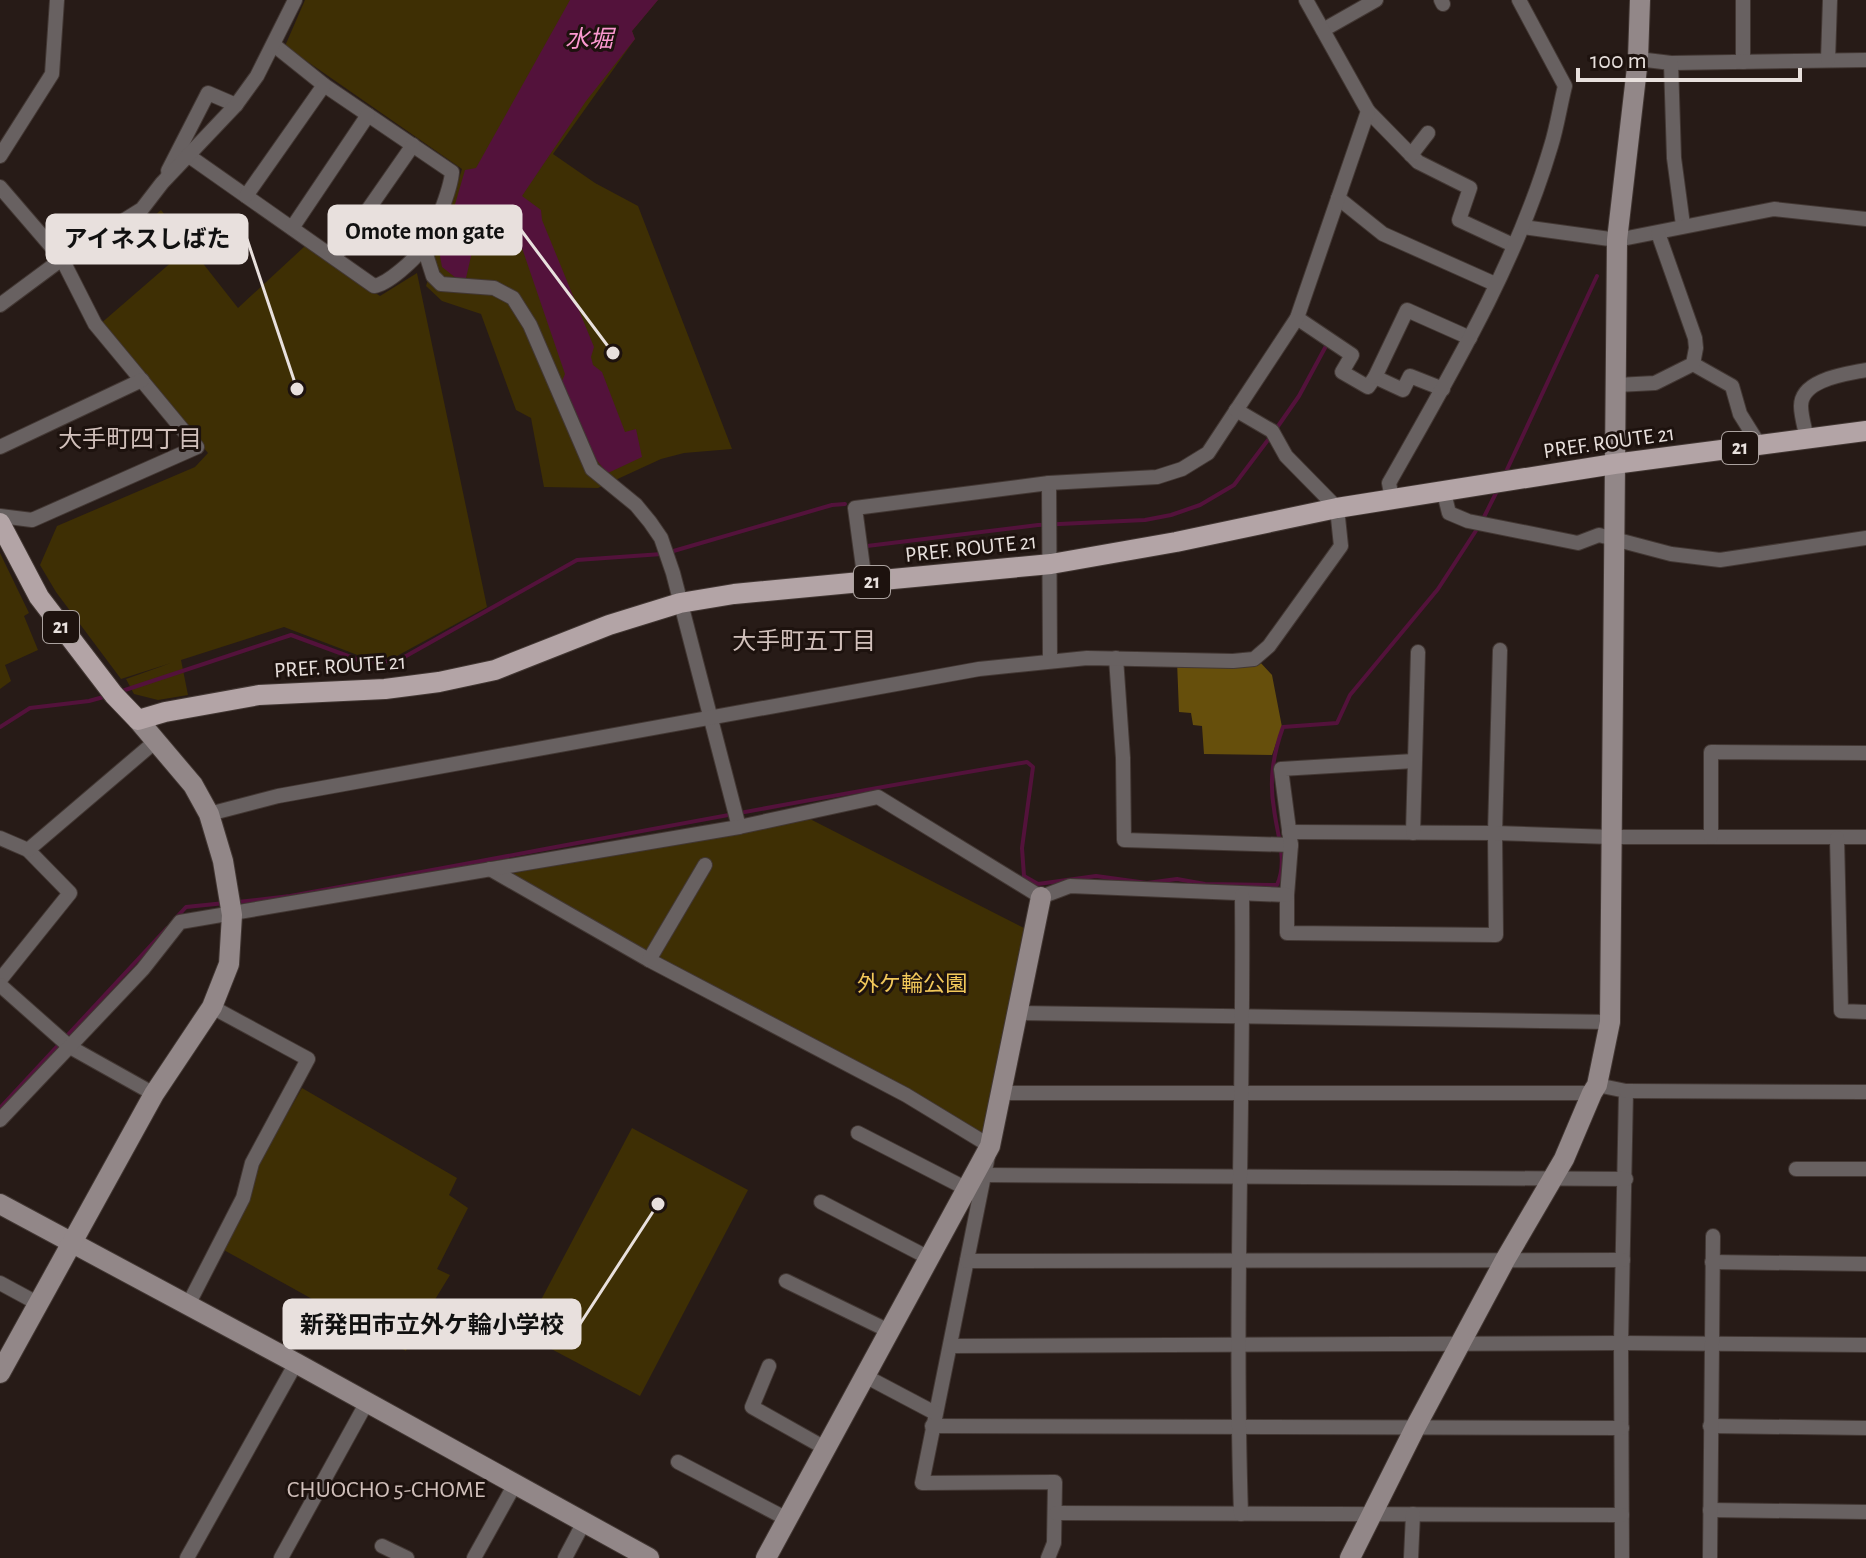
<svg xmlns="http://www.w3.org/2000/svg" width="1866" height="1558" viewBox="0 0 1866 1558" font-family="'Alegreya Sans','Noto Sans JP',sans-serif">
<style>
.green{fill:#3e2f04}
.forest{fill:#664f0c}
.water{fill:#53123b}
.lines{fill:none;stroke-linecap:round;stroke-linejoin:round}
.stream{stroke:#53123b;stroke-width:4}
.street-casing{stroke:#423733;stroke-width:16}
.secondary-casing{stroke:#423733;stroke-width:22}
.primary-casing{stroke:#423733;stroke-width:22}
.street{stroke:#686161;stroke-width:14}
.secondary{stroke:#928788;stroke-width:20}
.primary{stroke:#b3a4a6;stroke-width:20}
.labels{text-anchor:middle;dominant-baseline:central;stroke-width:6;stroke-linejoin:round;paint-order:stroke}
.shield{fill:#1d120e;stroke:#aba29f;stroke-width:2}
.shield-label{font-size:20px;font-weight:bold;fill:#e8e0dd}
.street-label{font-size:22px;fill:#e8e0dd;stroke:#1d120e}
.park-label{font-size:22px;fill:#f2c85a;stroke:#1d120e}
.water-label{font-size:24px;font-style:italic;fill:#fc99d0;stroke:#1d120e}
.neighbourhood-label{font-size:24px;fill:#d1c0bb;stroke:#1d120e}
.leader{fill:none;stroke:#e8e0dd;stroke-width:3}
.callout-dot{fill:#e8e0dd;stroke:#1d120e;stroke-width:3}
.callout{fill:#e8e0dd;stroke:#e8e0dd;stroke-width:3}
.callout-label{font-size:24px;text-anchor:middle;font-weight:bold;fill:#111}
</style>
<rect width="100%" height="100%" fill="#271b17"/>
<g class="green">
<polygon points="305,0 658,0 632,31 635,39 553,154 595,183 638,206 732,449 684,453 661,459 598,488 544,487 531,418 516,410 481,314 442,301 426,286 462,169 285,46"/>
<polygon points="161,210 238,308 305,246 380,296 417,273 487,607 395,657 368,659 284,627 181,660 188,695 158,700 134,694 126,679 171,663 121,679 56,592 40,565 57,526 195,467 208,453 99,325 174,260 145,224"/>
<polygon points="0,553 29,613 24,616 38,650 5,665 11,681 0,689"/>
<polygon points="810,819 1028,930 984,1139 515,878 514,873"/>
<polygon points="302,1088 457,1178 449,1195 468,1208 437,1269 450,1275 409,1342 406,1351 222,1249 256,1168"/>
<polygon points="632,1128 748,1190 640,1396 523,1334"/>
</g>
<polygon class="forest" points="1177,661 1259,661 1272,675 1282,727 1272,755 1204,754 1202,726 1193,725 1191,713 1179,712"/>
<path class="water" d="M570 0H658L632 31 635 39 586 101 522 196 541 210 542 220 594 347 591 357 593 365 602 372 625 432 636 429 642 457 608 473C584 450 575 411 562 381L565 374 521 245 472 252 466 278H456L442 267 440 256 465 170 476 168Z"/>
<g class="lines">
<g class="stream">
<polyline points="1276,429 1299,396 1326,346"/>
<polyline points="1504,476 1597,276"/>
<polyline points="1483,519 1497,491"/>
<polyline points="867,546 1038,525 1145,520 1171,515 1200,505 1234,485 1271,436"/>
<polyline points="670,552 832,505 845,504"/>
<polyline points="119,692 291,635 367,663 399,660 577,560 662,554"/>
<polyline points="0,727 30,708 89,701 107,696"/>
<path d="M238 902 290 896C536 852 781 803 1027 762L1033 767 1022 848 1024 876 1038 884 1096 876 1147 883 1177 879 1205 884 1277 885C1288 861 1277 835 1274 809 1269 780 1273 755 1283 727L1337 723 1350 695 1438 589 1479 526"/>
<polyline points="175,919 186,907 225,903"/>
<polyline points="0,1108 167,928"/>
</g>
<g class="street-casing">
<g id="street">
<polyline points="1441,0 1443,4"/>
<polyline points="1743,0 1743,62"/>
<polyline points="1323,30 1376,0"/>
<polyline points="1638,59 1671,63 1866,60"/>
<polyline points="1828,60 1830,0"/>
<polyline points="1671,63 1674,158 1683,225"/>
<polyline points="1368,111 1418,162 1470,188 1459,220 1513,245"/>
<polyline points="1411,155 1428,133"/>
<polyline points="0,156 52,74 57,0"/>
<path d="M189 156 374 286C388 284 414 260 423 248 433 236 451 188 452 172L324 85 274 45"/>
<polyline points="168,171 208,93 236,105"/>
<polyline points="0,187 62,259 95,324 197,447 32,520 0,516"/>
<polyline points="246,196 324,85"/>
<polyline points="1338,198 1383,234 1495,284"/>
<polyline points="1523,227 1617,240 1774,209 1866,219"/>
<polyline points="292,228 368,115"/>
<polyline points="424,248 433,276 441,284 494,288 513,298 530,325 592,469 636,505 650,522 661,538 673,573 739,827"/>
<polyline points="335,257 413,145"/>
<polyline points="0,305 62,259 142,209 162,183 236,105 257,76 295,0"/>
<polyline points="1297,318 1352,355 1342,372 1368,387 1375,377 1403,390 1410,376 1443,389"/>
<polyline points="1693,364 1732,386 1740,414 1760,446"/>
<polyline points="1375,377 1407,310 1470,338"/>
<polyline points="1617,385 1655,383 1693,364 1696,348 1695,338 1658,233"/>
<path d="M1807 439C1805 429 1801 416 1801 406 1801 379 1847 374 1866 370"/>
<polyline points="0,447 142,380"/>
<polyline points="1049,483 1050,660"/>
<polyline points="1444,493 1449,513 1468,521 1578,543 1599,535 1671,554 1720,560 1866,538"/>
<path d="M1392 499 1389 483C1450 375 1516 265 1551 146 1557 127 1560 106 1565 86L1519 0"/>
<polyline points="865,582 855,508 1049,483 1157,477 1182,469 1208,453 1297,318 1368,111 1306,0"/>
<polyline points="1116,658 1123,758 1124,840 1291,845"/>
<polyline points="1414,761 1281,769 1291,845 1287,895 1287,933 1496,935 1495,833 1500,650"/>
<polyline points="209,814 278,796 979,669 1087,658 1233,661 1254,659 1269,646 1341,546 1337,508 1286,456 1272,431 1236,410"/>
<polyline points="1289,832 1495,833 1610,837 1866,837"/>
<polyline points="1413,833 1418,652"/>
<polyline points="1711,837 1711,752 1866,753"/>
<polyline points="0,838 28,850 70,893 0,980"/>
<polyline points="1837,838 1841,1011 1866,1012"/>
<polyline points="28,850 157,740"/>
<polyline points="490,869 649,960 906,1095 990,1146 922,1483 1055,1482 1054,1543 1048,1558"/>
<polyline points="649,960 705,865"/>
<polyline points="0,985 70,1047 154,1094"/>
<polyline points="1018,1013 1610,1022"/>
<polyline points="1597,1085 1626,1091 1621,1343 1622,1558"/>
<polyline points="1626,1091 1866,1092"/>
<polyline points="1001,1093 1592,1093"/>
<polyline points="0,1120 143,969 180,922 739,827 878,797 1041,897 1070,886 1287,895"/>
<polyline points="858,1133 967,1189"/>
<polyline points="1796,1169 1866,1169"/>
<polyline points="984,1175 1626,1179"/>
<polyline points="821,1202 929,1258"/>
<polyline points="967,1261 1623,1260"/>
<polyline points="1712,1262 1866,1264"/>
<polyline points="786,1281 889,1331"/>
<polyline points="0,1283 37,1303"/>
<polyline points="188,1305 243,1198 252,1163 308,1059 212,1007"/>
<polyline points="950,1346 1621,1343 1866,1345"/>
<polyline points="769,1366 752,1407 825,1448"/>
<polyline points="865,1376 935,1413"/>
<polyline points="932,1426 1622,1428"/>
<polyline points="1710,1426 1866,1428"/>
<polyline points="678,1462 787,1519"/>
<polyline points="1710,1510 1866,1512"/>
<polyline points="1056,1513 1622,1515"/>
<path d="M1241 1514C1234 1307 1244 1101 1242 895"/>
<polyline points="382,1546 407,1558"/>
<polyline points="187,1558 296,1363"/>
<polyline points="281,1558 367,1402"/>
<polyline points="474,1558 515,1484"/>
<polyline points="565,1558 584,1522"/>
<polyline points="1411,1558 1413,1514"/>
<polyline points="1710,1558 1713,1236"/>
</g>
</g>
<g class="secondary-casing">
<g id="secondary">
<polyline points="0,1204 296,1363 649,1558"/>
<polyline points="0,1373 154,1094 212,1007 229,964 232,915 223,861 209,814 193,785 138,720"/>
<polyline points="766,1558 990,1146 1041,897"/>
<polyline points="1350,1558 1415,1428 1505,1260 1564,1159 1592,1093 1597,1085 1610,1022 1617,240 1638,59 1640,0"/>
</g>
</g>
<g class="primary-casing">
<polyline id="primary" points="0,523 39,597 114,695 138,720 165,712 259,695 385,689 439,682 495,670 609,625 680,603 734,594 1051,564 1176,542 1337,508 1614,464 1866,431"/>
</g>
<use href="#street" class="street"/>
<use href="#secondary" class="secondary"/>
<use href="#primary" class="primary"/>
</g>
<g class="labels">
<g class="shield">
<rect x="1722" y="432" width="36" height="32" rx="6"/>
<rect x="854" y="566" width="36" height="32" rx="6"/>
<rect x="43" y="611" width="36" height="32" rx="6"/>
</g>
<g class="shield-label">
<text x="1740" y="448">21</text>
<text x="872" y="582">21</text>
<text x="61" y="627">21</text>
</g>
<g class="street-label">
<text transform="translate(1609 442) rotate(-8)">PREF. ROUTE 21</text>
<text transform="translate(971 548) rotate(-6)">PREF. ROUTE 21</text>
<text transform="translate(340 666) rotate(-4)">PREF. ROUTE 21</text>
</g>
<g class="park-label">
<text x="912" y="984">外ケ輪公園</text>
</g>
<g class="water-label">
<text x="589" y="40">水堀</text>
</g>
<g class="neighbourhood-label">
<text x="130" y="440">大手町四丁目</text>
<text x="804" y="642">大手町五丁目</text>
<text x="386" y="1490">CHUOCHO 5-CHOME</text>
</g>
</g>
<path class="leader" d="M613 353L521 230M297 389L247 239M658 1204L580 1324"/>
<g class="callout-dot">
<circle cx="613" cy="353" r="8"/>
<circle cx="297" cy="389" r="8"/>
<circle cx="658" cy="1204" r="8"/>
</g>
<g class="callout">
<rect x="329" y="206" width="192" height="48" rx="8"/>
<rect x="47" y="215" width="200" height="48" rx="8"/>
<rect x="284" y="1300" width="296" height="48" rx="8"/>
</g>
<g class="callout-label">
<text x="425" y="239">Omote mon gate</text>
<text x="147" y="247">アイネスしばた</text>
<text x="432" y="1333">新発田市立外ケ輪小学校</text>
</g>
<path d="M1578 68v12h222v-12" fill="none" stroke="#e8e0dd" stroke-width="4"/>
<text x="1590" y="68" font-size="24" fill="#e8e0dd" stroke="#1d120e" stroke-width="6" paint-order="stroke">100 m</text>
</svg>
